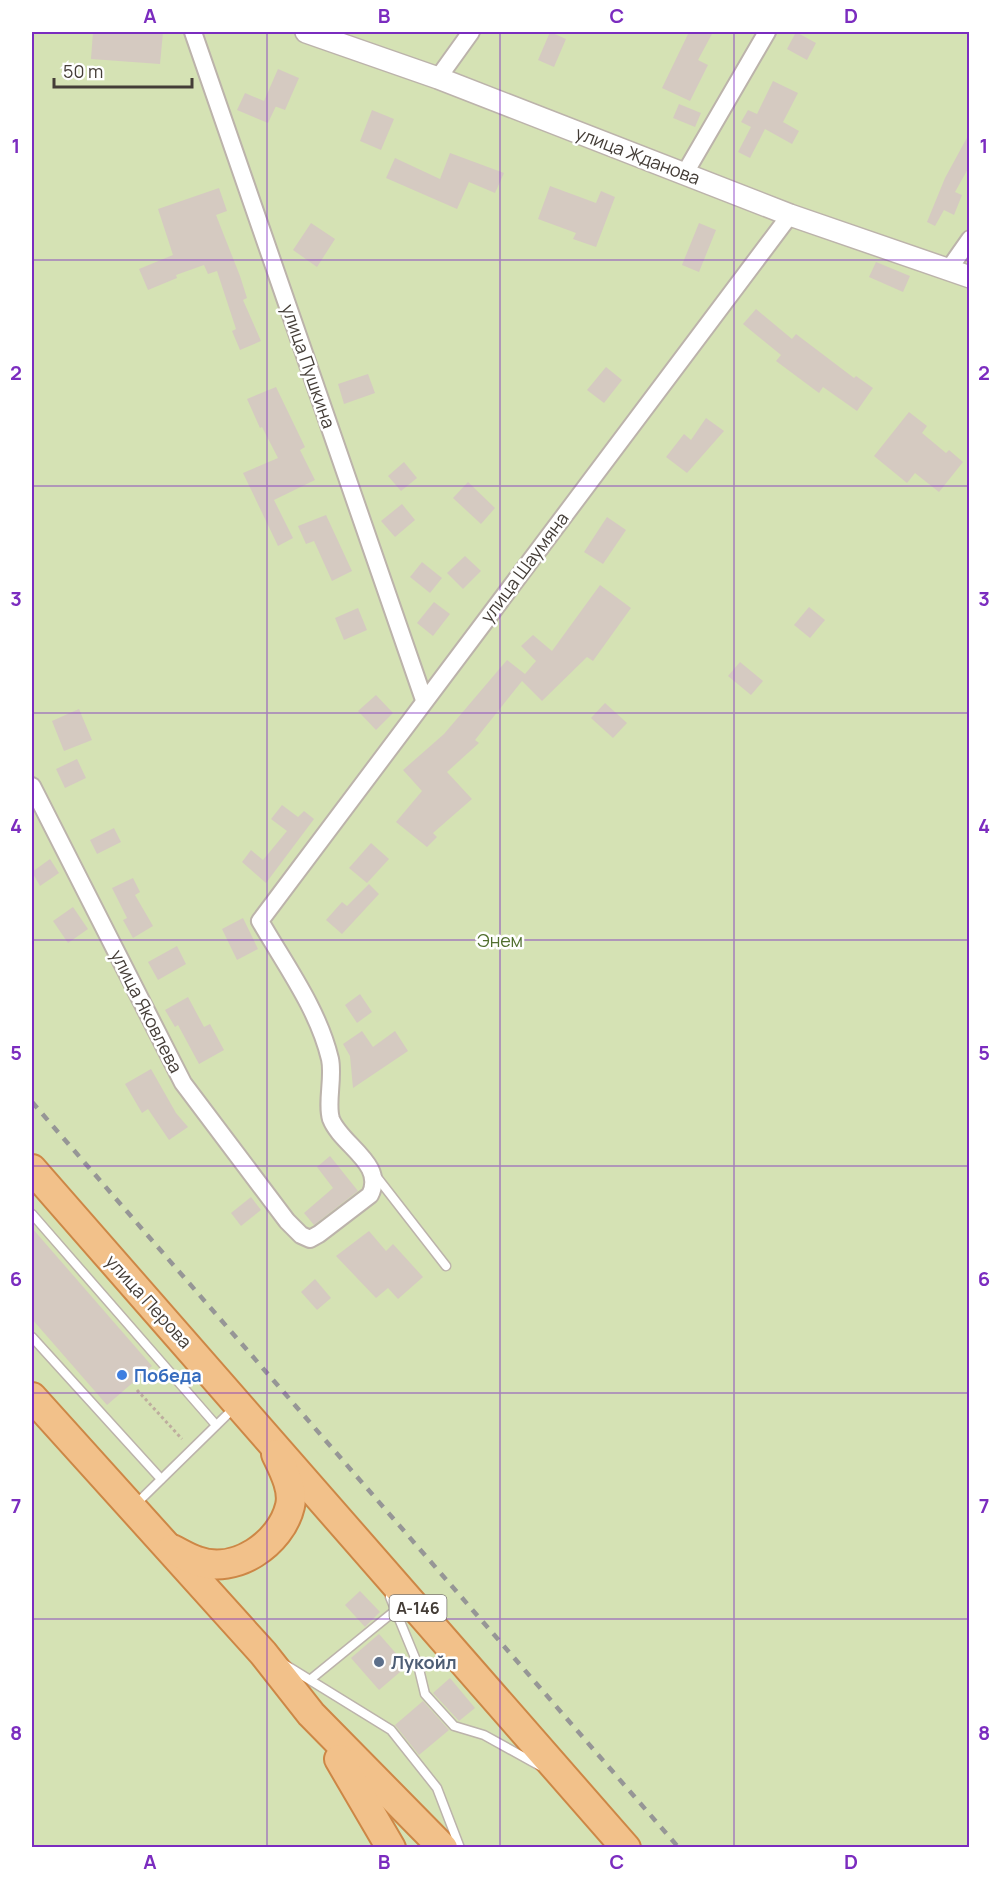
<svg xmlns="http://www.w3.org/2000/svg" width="1001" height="1879" viewBox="0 0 1001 1879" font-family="Manrope,sans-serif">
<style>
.green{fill:#d5e2b4}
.building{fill:#d5cac1}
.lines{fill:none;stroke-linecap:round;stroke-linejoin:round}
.service-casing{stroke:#bcb3ab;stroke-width:11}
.minor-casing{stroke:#bcb3ab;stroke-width:20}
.tertiary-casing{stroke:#bcb3ab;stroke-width:24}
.trunk-casing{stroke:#cd8746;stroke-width:32}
.path{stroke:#bdad9e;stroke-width:3;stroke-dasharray:3 3;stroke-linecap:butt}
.service{stroke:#fff;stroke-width:8}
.minor{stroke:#fff;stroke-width:16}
.tertiary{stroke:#fff;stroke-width:21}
.trunk{stroke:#f2c18a;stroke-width:28}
.rail{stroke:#969696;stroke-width:4.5;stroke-dasharray:8 8;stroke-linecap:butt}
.grid{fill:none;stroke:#7b2cbf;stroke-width:1.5;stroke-opacity:0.55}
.shop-dot{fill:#3f7fe0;stroke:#fff;stroke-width:2}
.service-dot{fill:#5c6f8a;stroke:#fff;stroke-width:2}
.labels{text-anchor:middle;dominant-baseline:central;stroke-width:5;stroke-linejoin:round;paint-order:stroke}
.shield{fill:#fff;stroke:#7c7773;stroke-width:1.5}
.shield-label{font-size:16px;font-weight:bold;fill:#443d37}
.street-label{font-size:18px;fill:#443d37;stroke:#fff}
.park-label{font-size:18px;fill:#527030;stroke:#fff}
.shop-label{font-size:18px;font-weight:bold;fill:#366cbe;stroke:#fff;text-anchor:start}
.service-label{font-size:18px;font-weight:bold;fill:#4e5e75;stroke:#fff;text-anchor:start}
.neatline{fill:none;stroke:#7b2cbf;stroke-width:2}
.grid-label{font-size:20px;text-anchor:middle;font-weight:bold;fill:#7b2cbf}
</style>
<rect width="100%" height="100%" fill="#f2ede8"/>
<polygon class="green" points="32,32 969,32 969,1847 32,1848"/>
<g class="building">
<polygon points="93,32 163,32 160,64 91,59"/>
<polygon points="550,32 566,39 554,67 538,60"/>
<polygon points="689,32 713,32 698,60 708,65 690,101 662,88"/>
<polygon points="796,32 816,43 807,60 787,49"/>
<polygon points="278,69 299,78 285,110 269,104 276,106 268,123 237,110 245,93 264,101"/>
<polygon points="773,81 798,93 783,122 799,131 792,144 765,129 750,158 738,152 751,127 741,122 748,110 757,114"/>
<polygon points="679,104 701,113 695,127 673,118"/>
<polygon points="372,110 394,119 381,150 360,141"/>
<polygon points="969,134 969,167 955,192 962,195 954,215 944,210 935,226 927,222 945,178"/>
<polygon points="450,153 504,173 495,193 469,182 457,209 386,178 395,158 440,179"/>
<polygon points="550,186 596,203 601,191 615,197 596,247 573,239 576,233 538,219"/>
<polygon points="219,188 227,211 216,215 240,276 247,298 243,300 261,341 240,350 232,331 236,329 217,271 208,274 204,265 176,275 177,278 148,290 139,269 173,255 158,209"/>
<polygon points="311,223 335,239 317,267 293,250"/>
<polygon points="699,223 716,230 699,272 682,265"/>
<polygon points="876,262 910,276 903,292 869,277"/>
<polygon points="756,309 792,339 796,334 854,378 856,376 873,388 857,411 823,387 819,393 776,361 781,355 743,324"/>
<polygon points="606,367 622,380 604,403 587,390"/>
<polygon points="368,374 375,393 344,404 338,384"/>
<polygon points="276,387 305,447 300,450 315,480 274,500 293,538 278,546 243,473 278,458 262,427 260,428 247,399"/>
<polygon points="909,412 927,426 922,433 946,453 949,450 963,462 939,492 915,473 907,483 874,456"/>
<polygon points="706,418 724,431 687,473 666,457 684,434 691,440"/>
<polygon points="404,462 417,478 401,491 388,476"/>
<polygon points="468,482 495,508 481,524 453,498"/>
<polygon points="402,504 415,520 395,537 381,521"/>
<polygon points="326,515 352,571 332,581 314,541 306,544 298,526"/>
<polygon points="607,517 626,530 603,564 584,552"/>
<polygon points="465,556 481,571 463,589 447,573"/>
<polygon points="422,562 442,578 430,593 410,577"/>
<polygon points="600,585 631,608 593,661 587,657 542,701 522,681 475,740 479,743 447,772 472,799 433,833 437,837 427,847 396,822 422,791 403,770 444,734 507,660 525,674 536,661 521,646 533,635 552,651"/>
<polygon points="434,602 450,614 433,636 417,623"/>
<polygon points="809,607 825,620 810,638 794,625"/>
<polygon points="358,608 367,630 344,640 335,618"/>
<polygon points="740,662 763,681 751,695 728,676"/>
<polygon points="376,695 393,713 376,730 358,711"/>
<polygon points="605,703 627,723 613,738 591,718"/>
<polygon points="79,709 92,740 64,751 52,721"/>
<polygon points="77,759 86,778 65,788 56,769"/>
<polygon points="282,805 298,817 304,811 314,819 266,883 242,862 251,850 263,860 287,831 271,819"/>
<polygon points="114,828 121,842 97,854 90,840"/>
<polygon points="371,843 389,859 367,883 349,868"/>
<polygon points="50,859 59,873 40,886 32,872"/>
<polygon points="133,878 140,892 135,895 153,926 133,938 123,920 127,918 112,888"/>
<polygon points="369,884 379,894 342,934 326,920 342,902 347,906"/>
<polygon points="73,907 88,929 68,943 53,921"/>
<polygon points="243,918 258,949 237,960 222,929"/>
<polygon points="177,946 186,964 158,980 148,962"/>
<polygon points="360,994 372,1012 357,1023 345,1005"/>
<polygon points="188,997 204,1027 210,1024 224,1050 199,1064 178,1025 175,1027 165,1010"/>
<polygon points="362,1031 373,1047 395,1031 408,1051 353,1088 350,1056 343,1044"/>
<polygon points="151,1069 176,1113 188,1127 169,1140 148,1109 142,1113 125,1084"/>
<polygon points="330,1156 358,1191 314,1225 304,1213 333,1188 317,1167"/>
<polygon points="251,1197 261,1210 241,1226 231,1213"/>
<polygon points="32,1228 152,1366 107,1405 32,1319"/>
<polygon points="369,1231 386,1251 393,1244 423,1277 398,1299 388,1288 376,1298 336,1256"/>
<polygon points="315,1279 331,1298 317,1310 301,1292"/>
<polygon points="360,1591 380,1612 365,1627 345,1605"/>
<polygon points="379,1634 407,1666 379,1690 351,1658"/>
<polygon points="450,1678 475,1708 459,1721 433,1693"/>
<polygon points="423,1701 449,1730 419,1755 395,1725"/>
</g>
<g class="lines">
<g class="service-casing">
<g id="service">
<polyline points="376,1176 446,1266"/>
<polyline points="32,1214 216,1425"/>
<polyline points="32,1337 161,1479"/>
<polyline points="136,1504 234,1408"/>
<polyline points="390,1597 418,1665 425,1694 454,1726 484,1735 540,1766"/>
<polyline points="284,1664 391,1730 437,1788 460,1848"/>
<polyline points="311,1679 397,1609"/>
</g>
</g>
<g class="minor-casing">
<g id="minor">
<polyline points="193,32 424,700"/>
<polyline points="438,78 471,32"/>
<polyline points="685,173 767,32"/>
<polyline points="949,269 970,239"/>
<path d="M32 786 183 1083 287 1221 301 1235 310 1239 319 1234 370 1195C386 1164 341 1145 331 1119 326 1103 334 1077 330 1059 318 1009 286 966 260 921L790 215"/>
</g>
</g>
<g class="tertiary-casing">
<polyline id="tertiary" points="306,32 438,78 790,215 970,277"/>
</g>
<g class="trunk-casing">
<g id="trunk">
<polyline points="32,1169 626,1848"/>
<polyline points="32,1397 263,1653 311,1714 443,1848"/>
<path d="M172 1549C180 1553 188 1558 197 1561 235 1575 281 1544 290 1506 294 1489 283 1469 276 1454"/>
<polyline points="339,1759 391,1848"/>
</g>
</g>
<polyline class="path" points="137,1390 182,1439"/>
<use href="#service" class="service"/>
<use href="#minor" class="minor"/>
<use href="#tertiary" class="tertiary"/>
<use href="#trunk" class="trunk"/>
<polyline class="rail" points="32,1102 679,1848"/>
</g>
<path class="grid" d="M267 32V1848M500 32V1848M734 32V1848M32 260H970M32 486H970M32 713H970M32 940H970M32 1166H970M32 1393H970M32 1619H970"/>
<circle class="shop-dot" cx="122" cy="1375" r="6"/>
<circle class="service-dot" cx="379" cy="1662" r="6"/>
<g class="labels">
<rect class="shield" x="389.5" y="1595" width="57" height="26" rx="4.5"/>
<g class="shield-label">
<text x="418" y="1608">А-146</text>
</g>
<g class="street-label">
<text transform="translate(638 155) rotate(21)">улица Жданова</text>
<text transform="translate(309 366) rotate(71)">улица Пушкина</text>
<text transform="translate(524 567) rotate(-53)">улица Шаумяна</text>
<text transform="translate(147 1011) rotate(63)">улица Яковлева</text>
<text transform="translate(149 1301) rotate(48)">улица Перова</text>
</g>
<g class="park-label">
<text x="500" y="940">Энем</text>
</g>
<g class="shop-label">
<text x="134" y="1375">Победа</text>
</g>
<g class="service-label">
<text x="391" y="1662">Лукойл</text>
</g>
</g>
<rect width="1001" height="1879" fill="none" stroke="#ffffff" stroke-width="66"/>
<path d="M54 78v9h138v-9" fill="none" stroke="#443d37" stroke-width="3"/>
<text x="63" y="78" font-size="18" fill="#443d37" stroke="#ffffff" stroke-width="4.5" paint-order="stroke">50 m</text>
<rect x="33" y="33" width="935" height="1813" class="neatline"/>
<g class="grid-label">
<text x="150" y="23">A</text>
<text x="384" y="23">B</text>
<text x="617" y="23">C</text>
<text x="851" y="23">D</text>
<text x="16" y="153">1</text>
<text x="984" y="153">1</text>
<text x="16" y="380">2</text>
<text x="984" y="380">2</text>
<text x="16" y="606">3</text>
<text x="984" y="606">3</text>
<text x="16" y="833">4</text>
<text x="984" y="833">4</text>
<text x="16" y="1060">5</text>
<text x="984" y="1060">5</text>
<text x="16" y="1286">6</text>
<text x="984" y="1286">6</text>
<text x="16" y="1513">7</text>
<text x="984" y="1513">7</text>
<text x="16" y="1740">8</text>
<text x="984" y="1740">8</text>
<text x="150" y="1869">A</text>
<text x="384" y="1869">B</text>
<text x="617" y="1869">C</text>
<text x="851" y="1869">D</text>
</g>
</svg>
